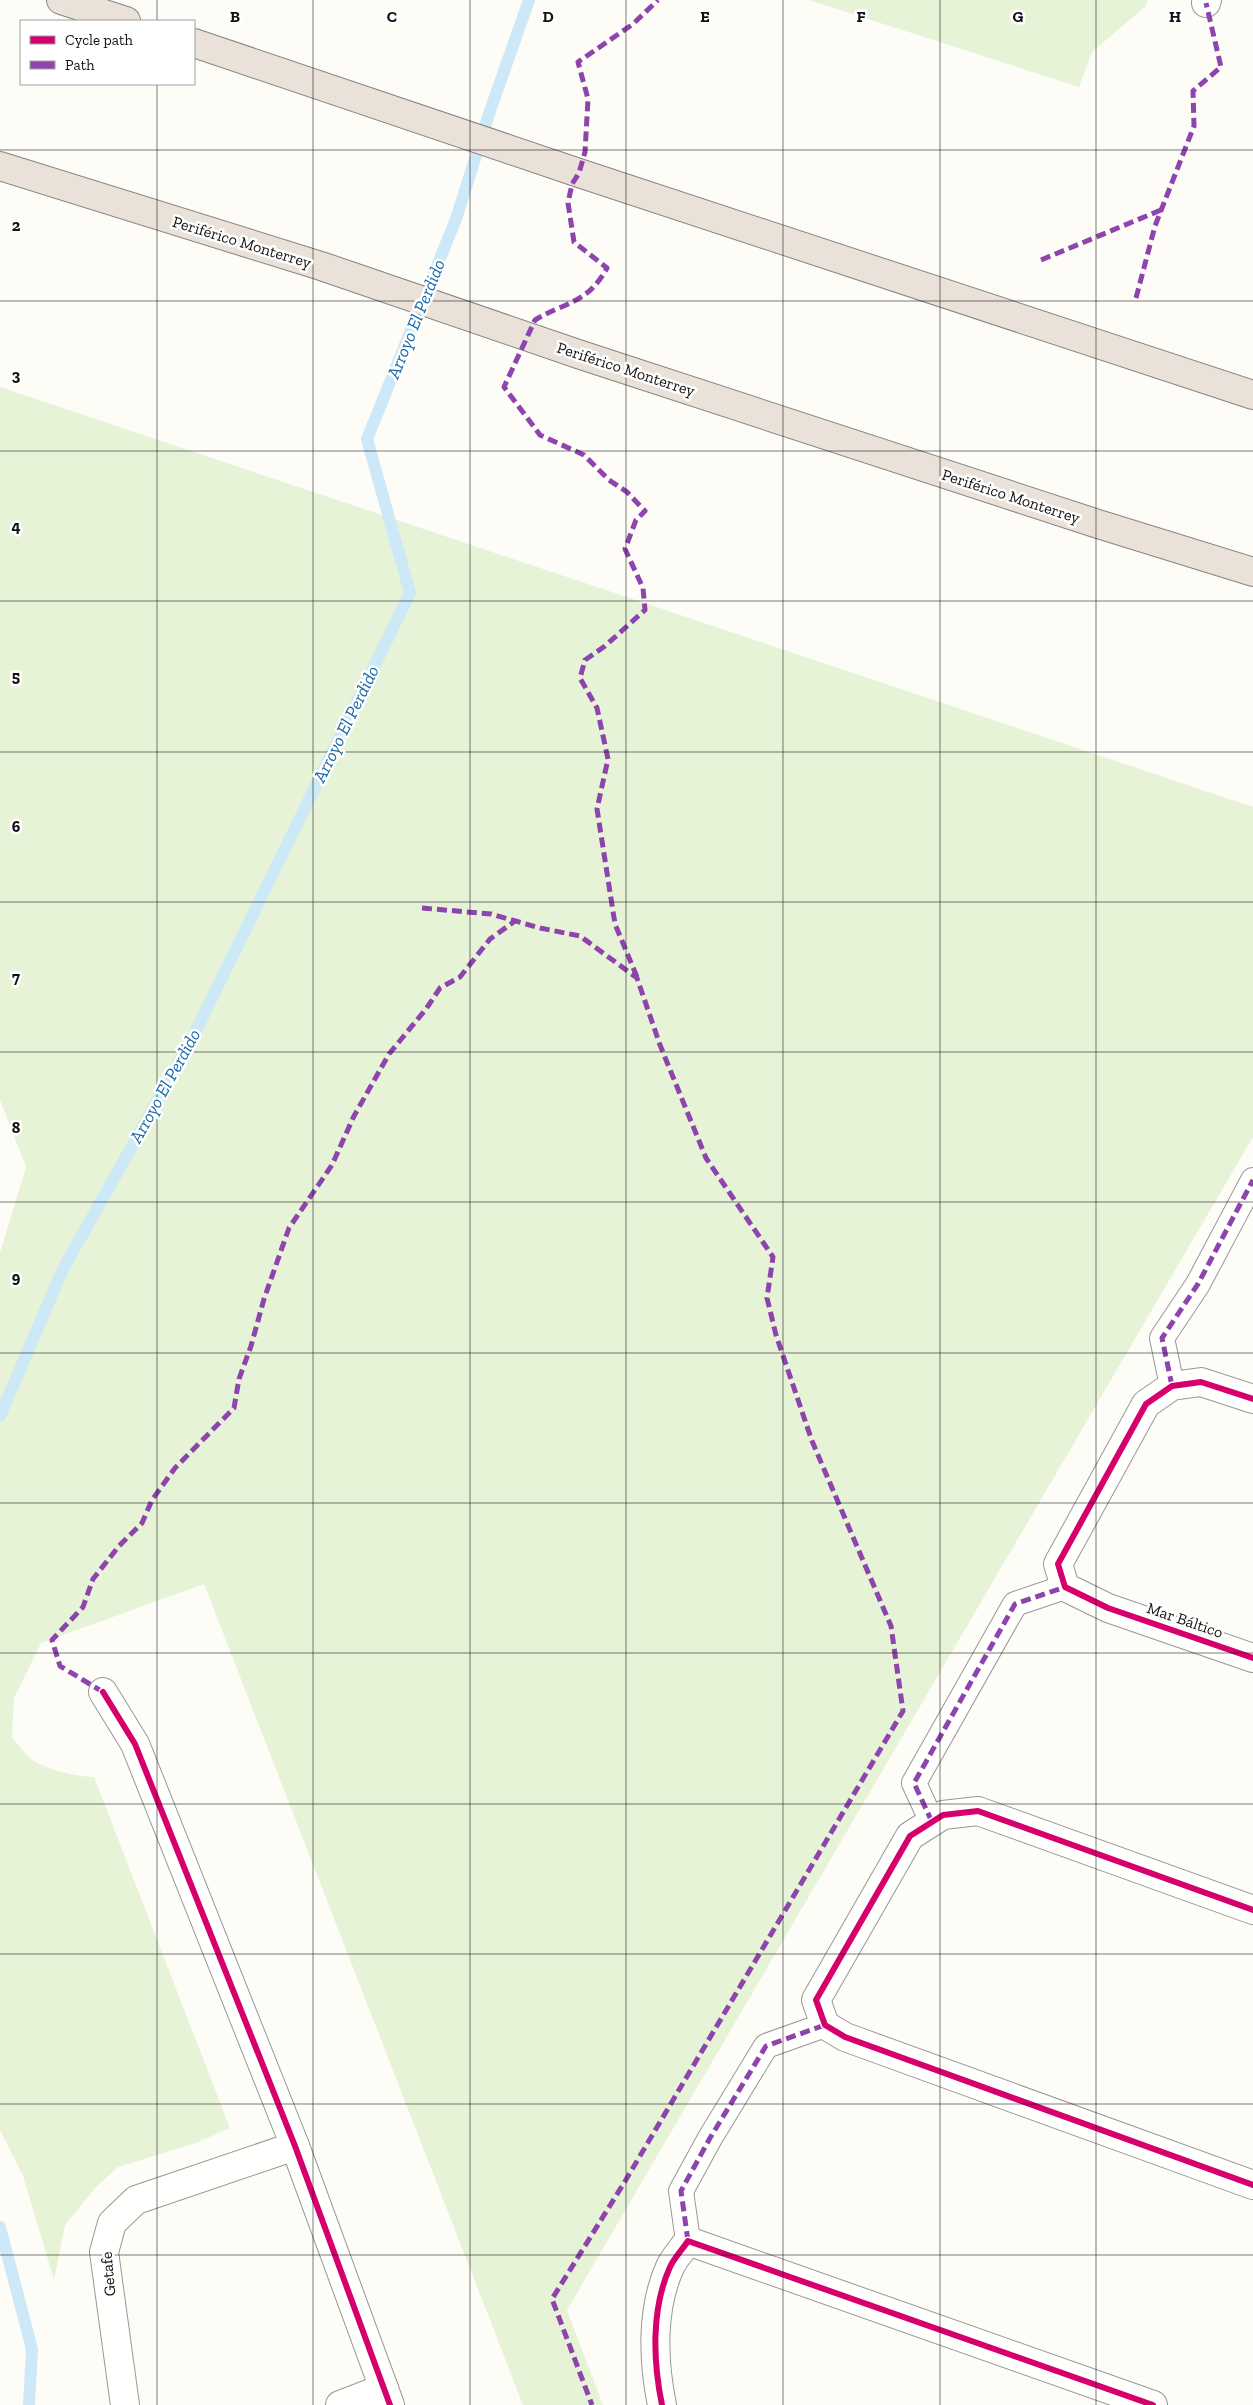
<svg xmlns="http://www.w3.org/2000/svg" width="1253" height="2405" viewBox="0 0 1253 2405" font-family="'Zilla Slab',serif">
<style>
.green{fill:#e7f3d7}
.lines{fill:none;stroke-linecap:round;stroke-linejoin:round}
.stream{stroke:#cde8f7;stroke-width:12}
.pedestrian-casing{stroke:#979795;stroke-width:26}
.minor-casing{stroke:#979795;stroke-width:30}
.motorway-casing{stroke:#858482;stroke-width:30}
.pedestrian{stroke:#fffffe;stroke-width:24}
.minor{stroke:#fffffe;stroke-width:28}
.motorway{stroke:#eae1d8;stroke-width:28}
.quiet{stroke:#8e44ad;stroke-width:5;stroke-dasharray:10 5;stroke-linecap:butt}
.cycleway-casing{stroke:#fff;stroke-width:9}
.cycleway{stroke:#d6006c;stroke-width:6}
.grid{fill:none;stroke:#111;stroke-width:1;stroke-opacity:0.55}
.labels{text-anchor:middle;dominant-baseline:central;stroke-width:5;stroke-linejoin:round;paint-order:stroke}
.street-label{font-size:16px;fill:#111;stroke:#fff}
.water-label{font-size:18px;font-style:italic;fill:#1768a6;stroke:#fff}
.grid-label{font-size:16px;text-anchor:middle;font-weight:bold;fill:#111;stroke:#fff;stroke-width:5;stroke-linejoin:round;paint-order:stroke}
</style>
<rect width="100%" height="100%" fill="#fdfcf7"/>
<g class="green">
<polygon points="809,0 1148,0 1145,7 1092,52 1079,87"/>
<path d="M0 387 1253 807V1137L567 2310 603 2405H523L204 1584 41 1643 14 1698 12 1737C18 1744 23 1752 30 1758 41 1769 79 1777 94 1777L230 2128 196 2143 118 2167 97 2186 65 2225 54 2280 23 2176 0 2130V1253L26 1167 0 1100Z"/>
</g>
<g class="lines">
<g class="stream">
<polyline points="0,1416 63,1269 190,1043 410,593 367,439 456,219 489,114 529,0"/>
<polyline points="0,2227 32,2349 29,2405"/>
</g>
<g class="pedestrian-casing">
<g id="pedestrian">
<polyline points="1172,1386 1162,1338 1198,1284 1253,1180"/>
<polyline points="932,1822 914,1783 1015,1604 1065,1587"/>
<polyline points="688,2241 681,2191 710,2138 766,2046 825,2025"/>
</g>
</g>
<g class="minor-casing">
<g id="minor">
<polyline points="1206,3 1207,0"/>
<polyline points="1253,1399 1201,1382 1172,1386 1146,1404 1058,1564 1065,1587 1108,1608 1253,1658"/>
<polyline points="103,1692 135,1744 295,2146 390,2405"/>
<polyline points="1253,1910 978,1811 943,1815 910,1836 816,2000 825,2025 845,2037 1253,2185"/>
<polyline points="125,2405 104,2252 112,2223 136,2200 295,2146"/>
<polyline points="340,2405 384,2388"/>
<path d="M662 2405C653 2361 651 2309 670 2267 674 2258 682 2250 688 2241L1153 2405"/>
</g>
</g>
<g class="motorway-casing">
<g id="motorway">
<polyline points="61,0 126,21"/>
<polyline points="194,43 579,173 1253,395"/>
<polyline points="0,166 321,266 581,355 1098,524 1253,572"/>
</g>
</g>
<use href="#pedestrian" class="pedestrian"/>
<use href="#minor" class="minor"/>
<use href="#motorway" class="motorway"/>
<g class="quiet">
<polyline points="1041,260 1161,210"/>
<polyline points="1136,298 1155,226 1194,126 1193,91 1221,67 1206,3"/>
<polyline points="422,908 491,914 540,928 580,936 637,978 660,1045 706,1158 773,1257 767,1298 776,1335 812,1441 891,1626 903,1711 624,2183 552,2299 592,2405"/>
<path d="M637 977 615 924 597 809 608 759 597 708 580 678 585 660 605 646 645 610 643 588 625 549 636 520 645 511 627 492 609 480 584 455 540 435 504 387 535 320C567 301 587 304 607 268L574 242 568 203 572 184 579 173 585 152 588 99 578 62 633 24 658 0"/>
<polyline points="1172,1386 1162,1338 1198,1284 1253,1180"/>
<polyline points="103,1692 60,1666 52,1640 83,1607 93,1579 119,1546 142,1523 152,1500 175,1468 234,1408 239,1379 251,1346 264,1299 289,1228 332,1165 354,1116 389,1054 426,1009 440,988 460,977 490,939 515,921"/>
<polyline points="932,1822 914,1783 1015,1604 1065,1587"/>
<polyline points="688,2241 681,2191 710,2138 766,2046 825,2025"/>
</g>
<g class="cycleway-casing">
<g id="cycleway">
<polyline points="1253,1399 1201,1382 1172,1386 1146,1404 1058,1564 1065,1587 1108,1608 1253,1658"/>
<polyline points="103,1692 135,1744 295,2146 390,2405"/>
<polyline points="1253,1910 978,1811 943,1815 910,1836 816,2000 825,2025 845,2037 1253,2185"/>
<path d="M662 2405C653 2361 651 2309 670 2267 674 2258 682 2250 688 2241L1153 2405"/>
</g>
</g>
<use href="#cycleway" class="cycleway"/>
</g>
<path class="grid" d="M157 0V21M313 0V2405M470 0V2405M626 0V2405M783 0V2405M940 0V2405M1096 0V2405M157 84V2405M0 150H1253M0 301H1253M0 451H1253M0 601H1253M0 752H1253M0 902H1253M0 1052H1253M0 1202H1253M0 1353H1253M0 1503H1253M0 1653H1253M0 1804H1253M0 1954H1253M0 2104H1253M0 2255H1253"/>
<g class="labels">
<g class="street-label">
<text transform="translate(242 242) rotate(17)">Periférico Monterrey</text>
<text transform="translate(626 369) rotate(18)">Periférico Monterrey</text>
<text transform="translate(1011 496) rotate(18)">Periférico Monterrey</text>
<text transform="translate(1185 1620) rotate(19)">Mar Báltico</text>
<text transform="translate(108 2274) rotate(-95)">Getafe</text>
</g>
<g class="water-label">
<text transform="translate(416 319) rotate(-68)">Arroyo El Perdido</text>
<text transform="translate(346 724) rotate(-64)">Arroyo El Perdido</text>
<text transform="translate(165 1086) rotate(-61)">Arroyo El Perdido</text>
</g>
</g>
<g class="grid-label">
<text x="235" y="22">B</text>
<text x="392" y="22">C</text>
<text x="548" y="22">D</text>
<text x="705" y="22">E</text>
<text x="861" y="22">F</text>
<text x="1018" y="22">G</text>
<text x="1175" y="22">H</text>
<text x="16" y="231">2</text>
<text x="16" y="381">3</text>
<text x="16" y="532">4</text>
<text x="16" y="682">5</text>
<text x="16" y="832">6</text>
<text x="16" y="983">7</text>
<text x="16" y="1133">8</text>
<text x="16" y="1283">9</text>
</g>
<rect x="20" y="20" width="175" height="65" fill="#ffffff" stroke="#a0a0a0"/>
<rect x="30" y="36" width="25" height="8" fill="#d6006c" stroke="#a0a0a0"/>
<text x="65" y="45" font-size="15" fill="#111111">Cycle path</text>
<rect x="30" y="61" width="25" height="8" fill="#8e44ad" stroke="#a0a0a0"/>
<text x="65" y="70" font-size="15" fill="#111111">Path</text>
</svg>
